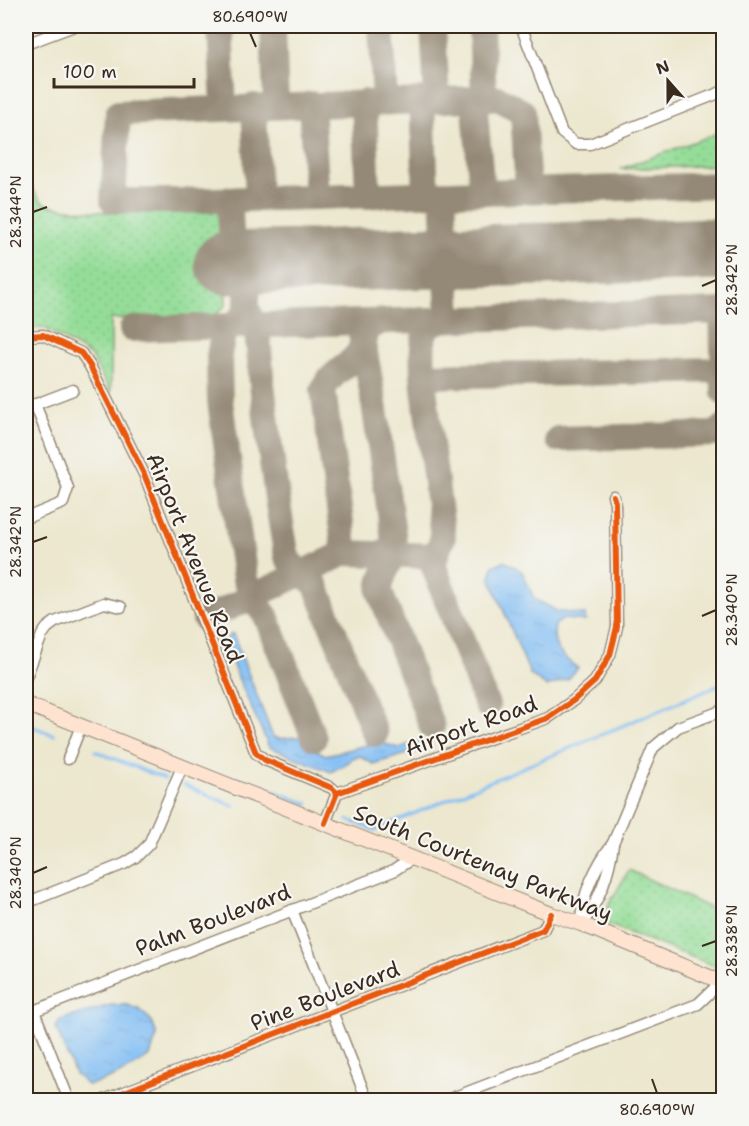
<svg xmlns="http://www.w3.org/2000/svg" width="749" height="1126" viewBox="0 0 749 1126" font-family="'Shantell Sans',sans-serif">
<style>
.grass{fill:url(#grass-dots);stroke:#68845b;stroke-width:1.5}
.water{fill:url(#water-ripples);stroke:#5e7489;stroke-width:1.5}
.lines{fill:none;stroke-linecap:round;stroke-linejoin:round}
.stream{stroke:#81bef4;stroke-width:3}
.taxiway{stroke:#948876;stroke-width:26}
.runway{stroke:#948876;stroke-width:63}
.street-casing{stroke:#948876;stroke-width:13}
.secondary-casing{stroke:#948876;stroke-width:16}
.street{stroke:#fff;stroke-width:10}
.secondary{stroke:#fee3d1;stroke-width:14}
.cycleway-casing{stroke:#f6f6f2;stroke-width:10}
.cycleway{stroke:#e8590c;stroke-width:6}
.ticks{fill:none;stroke:#3b2a1e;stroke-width:2}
.labels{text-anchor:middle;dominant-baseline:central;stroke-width:4.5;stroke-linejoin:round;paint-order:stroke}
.street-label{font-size:22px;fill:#3b2a1e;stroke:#f6f6f2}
.neatline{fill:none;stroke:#3b2a1e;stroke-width:2}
.ticks-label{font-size:15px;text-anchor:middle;fill:#3b2a1e}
</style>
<defs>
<pattern id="grass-dots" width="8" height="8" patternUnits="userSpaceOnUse" patternTransform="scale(1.5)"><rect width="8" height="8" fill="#94dd98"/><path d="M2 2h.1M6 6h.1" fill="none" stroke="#80be83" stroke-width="1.8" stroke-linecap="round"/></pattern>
<pattern id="water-ripples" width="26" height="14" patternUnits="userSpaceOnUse" patternTransform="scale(1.5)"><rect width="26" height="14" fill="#81bef4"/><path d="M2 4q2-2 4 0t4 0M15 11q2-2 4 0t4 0" fill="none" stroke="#70a3d1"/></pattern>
</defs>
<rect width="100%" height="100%" fill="#f6f6f2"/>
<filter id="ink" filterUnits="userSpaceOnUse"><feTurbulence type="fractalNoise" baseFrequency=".0167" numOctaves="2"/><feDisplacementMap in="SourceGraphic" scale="12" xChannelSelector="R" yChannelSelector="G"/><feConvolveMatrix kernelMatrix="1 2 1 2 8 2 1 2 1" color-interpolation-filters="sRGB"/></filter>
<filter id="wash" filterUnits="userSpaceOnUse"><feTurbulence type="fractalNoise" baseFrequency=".008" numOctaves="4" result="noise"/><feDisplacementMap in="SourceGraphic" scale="24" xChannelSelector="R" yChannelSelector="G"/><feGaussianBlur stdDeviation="1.35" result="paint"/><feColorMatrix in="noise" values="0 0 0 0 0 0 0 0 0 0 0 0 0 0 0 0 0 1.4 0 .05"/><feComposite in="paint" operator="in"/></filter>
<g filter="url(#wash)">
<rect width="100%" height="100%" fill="#ece7ce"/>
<g class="grass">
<polygon points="723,131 723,165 620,169"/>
<path d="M26 170C30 180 34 196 43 202 70 218 178 210 213 210L218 213 222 220 226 305 212 318 111 319V393L90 355 43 327 26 330Z"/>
<polygon points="629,870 723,914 723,969 599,921"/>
</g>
<g class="water">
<path d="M504 561 522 571 534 598 540 602 557 611 585 615 586 621 564 619 555 625C551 648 561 656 578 668L568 679 547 687 530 674 490 578 493 566Z"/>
<path d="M233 634 273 737C283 741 290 736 300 737L305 745 326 755 379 742 399 748 420 741H425L428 744V748L373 764 360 756 352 758 349 762 331 772 269 747 235 671 225 643 228 636Z"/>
<path d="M111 1005H127L138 1009 151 1020 157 1035 150 1056C134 1067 106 1083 87 1085L75 1074 56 1028 60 1020Z"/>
</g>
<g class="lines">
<g class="stream">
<polyline points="26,724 54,735"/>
<polyline points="95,751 165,779"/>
<polyline points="239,778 308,804"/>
<polyline points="184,785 234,806"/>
<polyline points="348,820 375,830 724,683"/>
</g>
<g class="taxiway">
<polyline points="220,26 224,107"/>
<polyline points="273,26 276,105"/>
<polyline points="381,26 385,102"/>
<polyline points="433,26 437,100"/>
<polyline points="481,26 484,98"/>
<polyline points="474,98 482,192"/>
<polyline points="422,100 426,194"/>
<polyline points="364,102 368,196"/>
<polyline points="311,104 317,197"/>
<polyline points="254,106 258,199"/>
<polyline points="528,191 523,112 498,98 118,113 113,201 179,201 724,185"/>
<path d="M443 194 449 318C443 320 435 321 430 325 419 335 423 374 424 388L443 537 434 561V567L487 705"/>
<path d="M230 200C231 218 227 249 246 259 251 261 260 261 266 262 244 276 246 300 248 322"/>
<polyline points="247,306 242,318 226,330 223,335 219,355 220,401 245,579 251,597 266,616 314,738"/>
<polyline points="722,311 724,392"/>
<path d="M249 312C261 335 259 359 262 384 269 441 276 500 287 557 294 571 307 574 316 586L375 734"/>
<path d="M380 322 369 328 363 341 373 397 395 547C392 563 380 575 380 592L432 727"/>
<polyline points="132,329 724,311"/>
<polyline points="424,376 723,370"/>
<polyline points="558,439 715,434 724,427"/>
<path d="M345 553 323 390C330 368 369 361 361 334"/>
<polyline points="205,619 345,553 436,556"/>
</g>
<polyline class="runway" points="226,263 724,249"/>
</g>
</g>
<g filter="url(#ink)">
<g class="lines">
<g class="street-casing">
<g id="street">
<polyline points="521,26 562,133 576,144 590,144 724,91"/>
<polyline points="26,44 74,26"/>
<polyline points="26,336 43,335 81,353 90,366 144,474 256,753 265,760 332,788 337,793"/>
<polyline points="26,408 73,390"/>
<polyline points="26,518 63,503 68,488 35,404"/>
<polyline points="26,677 42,635 47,628 55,622 104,603 121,607"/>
<polyline points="68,759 81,726"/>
<polyline points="325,823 337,793 548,718 574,700 595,681 610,655 617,627 615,502 613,496"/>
<polyline points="26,903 124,864 137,856 149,844 182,767"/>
<polyline points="292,910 367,1100"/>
<path d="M581 924C581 896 596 865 613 843L653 748 678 727 724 710"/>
<path d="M581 924C599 903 610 871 613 843"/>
<polyline points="34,1011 69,1100"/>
<polyline points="26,1014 393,871 413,858"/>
<polyline points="104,1100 543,930 551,914"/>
<polyline points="447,1100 698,1004 721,982"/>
</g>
</g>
<g class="secondary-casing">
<polyline id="secondary" points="26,704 551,914 581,924 724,983"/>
</g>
<use href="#street" class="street"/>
<use href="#secondary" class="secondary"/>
<g class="cycleway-casing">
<g id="cycleway">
<polyline points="26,336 43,335 81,353 90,366 144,474 256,753 265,760 332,788 337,793"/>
<polyline points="325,823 337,793 548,718 574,700 595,681 610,655 617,627 615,502 613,496"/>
<polyline points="104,1100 543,930 551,914"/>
</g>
</g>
<use href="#cycleway" class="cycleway"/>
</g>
</g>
<path class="ticks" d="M250 33 256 47M33 212 47 207M702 286 716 280M33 542 47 537M702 616 716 610M33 873 47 867M702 946 716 941M652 1079 657 1093"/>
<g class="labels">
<g class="street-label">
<text transform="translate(195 558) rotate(68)">Airport Avenue Road</text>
<text transform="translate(471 726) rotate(-20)">Airport Road</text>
<text transform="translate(483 863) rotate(22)">South Courtenay Parkway</text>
<text transform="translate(213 920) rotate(-21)">Palm Boulevard</text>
<text transform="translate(325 996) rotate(-21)">Pine Boulevard</text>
</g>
</g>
<rect width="749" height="1126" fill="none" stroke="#f6f6f2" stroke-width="66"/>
<g transform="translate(668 81) rotate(339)" stroke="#f6f6f2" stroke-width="4.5" paint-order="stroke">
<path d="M0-4.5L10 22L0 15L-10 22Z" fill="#3b2a1e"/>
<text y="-9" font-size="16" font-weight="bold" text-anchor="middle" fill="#3b2a1e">N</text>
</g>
<path d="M54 78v9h140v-9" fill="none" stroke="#3b2a1e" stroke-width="3"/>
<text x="63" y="78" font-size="18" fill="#3b2a1e" stroke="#f6f6f2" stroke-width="4.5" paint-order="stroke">100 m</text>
<rect x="33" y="33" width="683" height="1060" class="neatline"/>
<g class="ticks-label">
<text x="250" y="22">80.690°W</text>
<text transform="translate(16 212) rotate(-90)" y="5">28.344°N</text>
<text transform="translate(732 280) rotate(-90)" y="5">28.342°N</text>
<text transform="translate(16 542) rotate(-90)" y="5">28.342°N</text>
<text transform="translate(732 610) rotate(-90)" y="5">28.340°N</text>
<text transform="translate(16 873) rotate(-90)" y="5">28.340°N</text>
<text transform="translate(732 941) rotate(-90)" y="5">28.338°N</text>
<text x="657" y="1115">80.690°W</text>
</g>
</svg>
